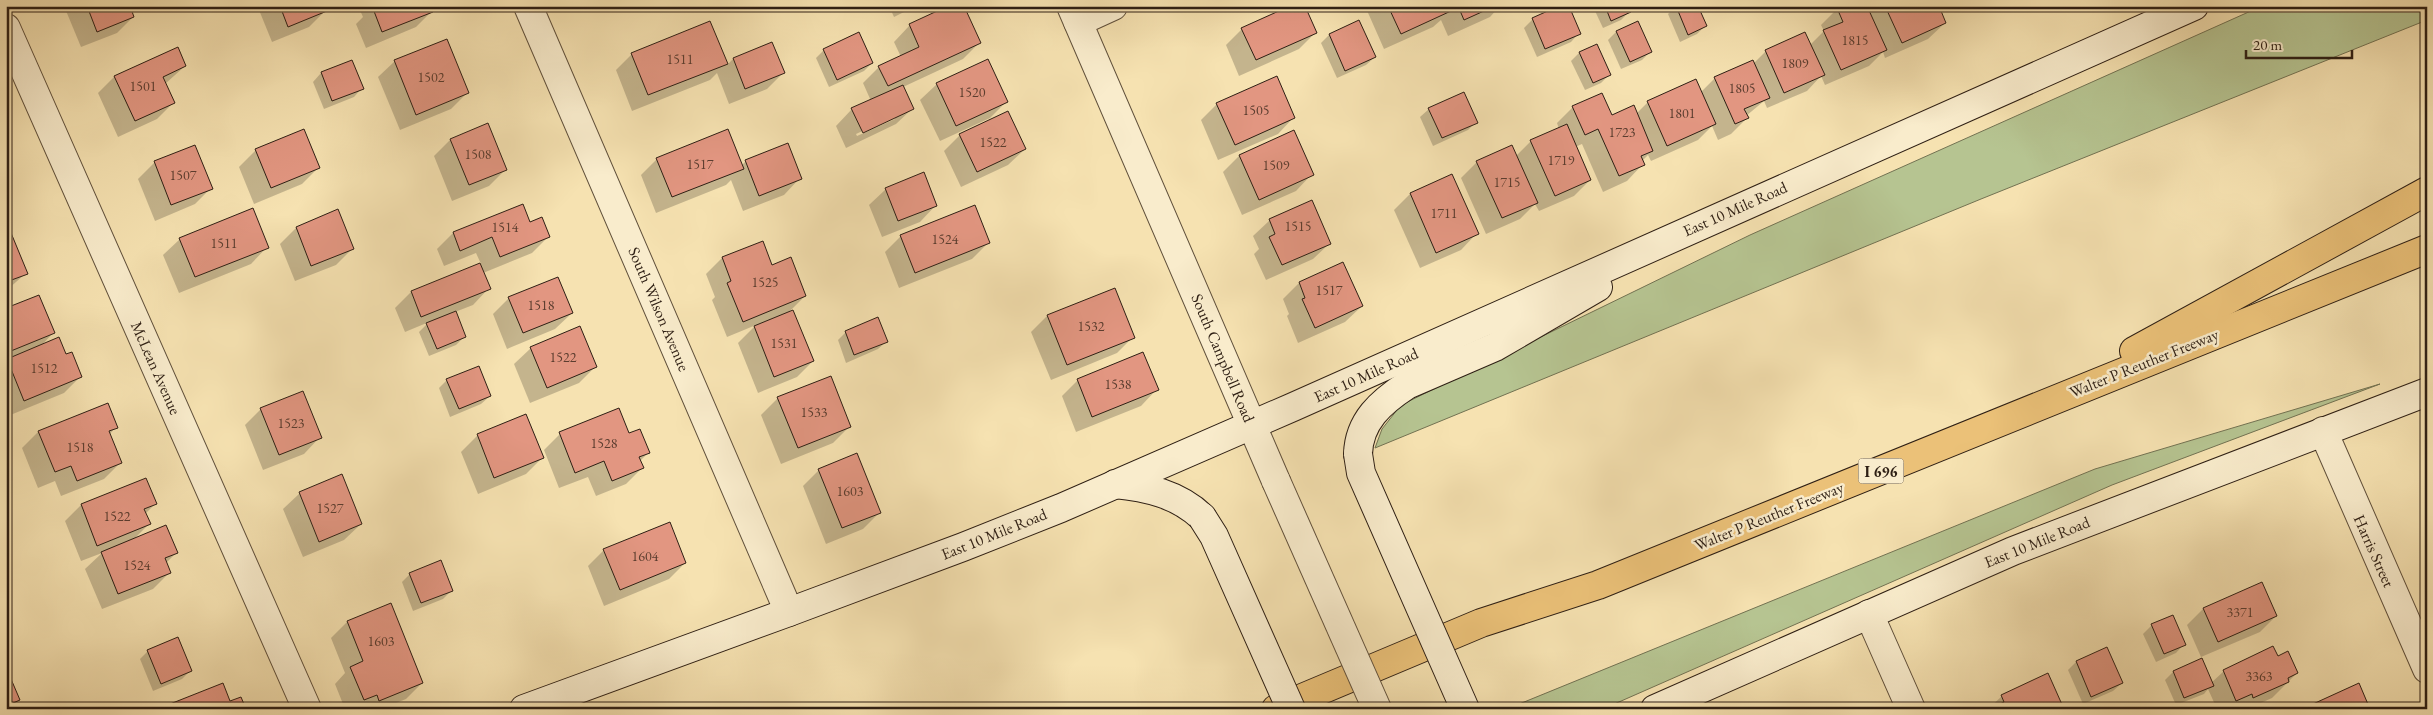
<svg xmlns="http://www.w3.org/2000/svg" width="2433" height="715" viewBox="0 0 2433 715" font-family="'EB Garamond',serif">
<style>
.green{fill:#b6c491;stroke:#727252}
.shadow{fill:#0003;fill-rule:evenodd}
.building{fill:#e29681;stroke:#2e1f14}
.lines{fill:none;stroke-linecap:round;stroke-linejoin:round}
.minor-casing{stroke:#60503b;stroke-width:30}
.tertiary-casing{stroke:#60503b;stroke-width:30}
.secondary-casing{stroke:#2e1f14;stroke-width:30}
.motorway-casing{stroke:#2e1f14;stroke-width:30}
.minor{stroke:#f9eccc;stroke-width:28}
.tertiary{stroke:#f9eccc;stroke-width:28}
.secondary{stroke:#f9eccc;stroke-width:28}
.motorway{stroke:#ebc178;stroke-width:28}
.tertiary-bridge-casing{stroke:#60503b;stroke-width:30;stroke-linecap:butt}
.secondary-bridge-casing{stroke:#2e1f14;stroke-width:30;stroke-linecap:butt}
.tertiary-bridge{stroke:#f9eccc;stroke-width:28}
.secondary-bridge{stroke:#f9eccc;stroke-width:28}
.labels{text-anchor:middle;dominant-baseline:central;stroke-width:5;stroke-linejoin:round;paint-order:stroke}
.number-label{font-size:14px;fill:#5b3d2f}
.shield{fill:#f9eccc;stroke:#6b5c4b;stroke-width:1}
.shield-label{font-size:15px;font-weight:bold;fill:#2e1f14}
.street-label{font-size:16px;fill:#2e1f14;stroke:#f9eccc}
</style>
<rect width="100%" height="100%" fill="#f6e2b1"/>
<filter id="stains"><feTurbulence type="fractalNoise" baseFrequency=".004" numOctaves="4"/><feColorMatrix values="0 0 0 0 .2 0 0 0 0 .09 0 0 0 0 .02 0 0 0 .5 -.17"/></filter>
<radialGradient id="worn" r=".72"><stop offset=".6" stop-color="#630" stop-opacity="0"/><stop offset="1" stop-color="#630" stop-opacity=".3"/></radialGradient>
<g class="green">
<polygon points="2262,6 2427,6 2427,20 1981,199 1375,448 1382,429 1401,405 1750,235"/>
<polygon points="2380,384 2112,485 1603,709 1507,709 2095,469"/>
</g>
<g class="shadow">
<polygon points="64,6 129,6 133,17 117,33 81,47"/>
<polygon points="262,6 324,6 325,11 309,27 272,42 259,10"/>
<polygon points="358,6 430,6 432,11 416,27 366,48 356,24 363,17"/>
<polygon points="889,6 916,6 894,17"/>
<polygon points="1365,6 1500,6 1490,17 1448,36 1441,20 1433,27 1384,49"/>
<polygon points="1563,6 1579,33 1571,42 1537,57 1524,28 1533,19"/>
<polygon points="1599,6 1627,6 1629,12 1621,20 1603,28 1595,11"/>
<polygon points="1676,6 1696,6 1705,26 1697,34 1680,42 1668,14"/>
<polygon points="1844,6 1868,11 1873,6 1937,6 1945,23 1928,39 1885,58 1883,52 1869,66 1825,85 1821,76 1807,91 1767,108 1764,101 1746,116 1747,118 1731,134 1718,140 1712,126 1698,140 1651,161 1648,155 1642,161 1643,164 1627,181 1603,192 1582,144 1575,147 1590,180 1574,196 1539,211 1535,204 1520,219 1486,234 1461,178 1477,162 1516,156 1531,141 1559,129 1557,123 1573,107 1611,117 1636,114 1648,102 1701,92 1714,79 1752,62 1753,64 1766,51 1810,45 1824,31 1821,25 1837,9"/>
<polygon points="1359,22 1375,57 1366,65 1337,78 1321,43 1329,35"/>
<polygon points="710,23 727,65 733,59 783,73 767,89 729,104 717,73 710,80 632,111 616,70 632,54"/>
<polygon points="1637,23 1650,52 1642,60 1621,69 1608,40 1616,32"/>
<path d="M910 25 980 42 963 59 903 87 913 108 896 124 846 148 836 126 852 109 871 101 863 83 879 67 901 57 894 42ZM895 116V119L857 136 856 134Z"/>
<polygon points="1242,29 1315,33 1299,49 1239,76 1226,45"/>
<polygon points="824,50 872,63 864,71 829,87 816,58"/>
<polygon points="1579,53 1609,75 1601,83 1585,90 1571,61"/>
<polygon points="351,61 362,88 354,97 324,109 313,82 321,73"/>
<polygon points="395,61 467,93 451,109 400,130 378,77"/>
<polygon points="185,66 165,84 173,103 157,119 118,137 98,93 114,77"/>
<polygon points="937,84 1006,102 990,118 940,141 920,100"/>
<polygon points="1217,104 1294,117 1278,134 1218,160 1201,120"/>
<polygon points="1429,109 1476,122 1468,130 1433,146 1420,117"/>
<polygon points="960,135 1025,149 1008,165 961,187 944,151"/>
<polygon points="450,140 506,169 489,186 452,201 434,156"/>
<polygon points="194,146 211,188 195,204 155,221 138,179 154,163"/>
<polygon points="256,150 318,168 302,184 254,204 239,167"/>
<polygon points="1239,156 1312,174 1296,191 1242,215 1223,172"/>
<polygon points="657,159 741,166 746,161 800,178 784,195 743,211 731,180 726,185 656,213 641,175"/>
<polygon points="886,189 936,205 920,222 882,237 869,205"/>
<polygon points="1410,194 1477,233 1461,250 1420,268 1394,210"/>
<polygon points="522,205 530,224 548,237 532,253 483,273 489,288 473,305 455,312 465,336 456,345 429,356 419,332 429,322 405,332 395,308 411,292 481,264 476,253 444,266 437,249 453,233"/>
<polygon points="1270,220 1330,243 1313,259 1266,280 1254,254 1259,249 1253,236"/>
<polygon points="296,228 353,248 336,265 295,281 280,244"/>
<polygon points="6,231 26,273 6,291"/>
<polygon points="901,236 988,243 972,259 899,288 885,252"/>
<polygon points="180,239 267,247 251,264 179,293 163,255"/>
<polygon points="762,243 771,266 805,296 787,314 813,361 797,377 758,393 738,343 756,325 727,337 712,300 715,297 706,274 722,258"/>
<polygon points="1343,264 1362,306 1345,322 1298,343 1287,316 1289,314 1283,299 1299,283"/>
<polygon points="1114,290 1133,337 1117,353 1051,380 1031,332 1047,316"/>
<polygon points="509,298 572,313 555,329 507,349 493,314"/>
<polygon points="6,309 53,333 40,347 66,356 80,377 64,393 8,416"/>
<polygon points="846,332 887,341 878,349 846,363 838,340"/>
<polygon points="531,348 595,367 579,383 530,403 514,364"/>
<polygon points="447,380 490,396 481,404 450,417 439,388"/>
<polygon points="1078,380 1157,389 1141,406 1076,432 1062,396"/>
<polygon points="778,398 850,426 833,443 781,464 761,415"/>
<polygon points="261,409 320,437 304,454 263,470 245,425"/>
<polygon points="526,416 542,458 526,474 478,494 461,452 477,436"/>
<polygon points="116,427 109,435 120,463 104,479 61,496 55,481 38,488 22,448 38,432"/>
<polygon points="560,434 629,434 648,453 640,461 642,468 626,484 596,496 588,477 559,488 544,450"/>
<polygon points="819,470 880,512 863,529 826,544 803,486"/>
<polygon points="145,479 155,504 145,514 149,524 133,540 176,553 166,563 170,572 153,589 102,609 85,569 102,553 81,561 65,521 81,505"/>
<polygon points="300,493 361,524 344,540 303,557 283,509"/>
<polygon points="604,550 685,563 669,579 604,606 588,566"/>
<polygon points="410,574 452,590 443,599 413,611 402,582"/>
<polygon points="2203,609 2276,616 2260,632 2201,657 2187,625"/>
<polygon points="2172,616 2184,644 2176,653 2156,662 2143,634 2152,625"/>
<polygon points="347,622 422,683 406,699 381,709 345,709 335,684 345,673 331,638"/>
<polygon points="2107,649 2122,683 2113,691 2083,704 2068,670 2076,662"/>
<polygon points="148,651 190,671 182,679 153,691 140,659"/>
<polygon points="2277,658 2297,673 2272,698 2247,709 2217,709 2208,689 2204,694 2176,705 2165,680 2173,672 2202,660 2211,683 2224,671"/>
<polygon points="6,682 19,700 10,709 6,709"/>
<polygon points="2002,696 2063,709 1988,709"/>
</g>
<g class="building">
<polygon points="87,6 130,6 134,17 97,32"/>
<polygon points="280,6 325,6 327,11 288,27"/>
<polygon points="372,6 431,6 433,12 382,32"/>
<polygon points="948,6 964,6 981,43 888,86 878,66 919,47 909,24"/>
<polygon points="1290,6 1305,6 1317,33 1256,60 1241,28"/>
<polygon points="1388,6 1449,6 1451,11 1401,34"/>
<polygon points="1458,6 1495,6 1464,20"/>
<polygon points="1559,6 1569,6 1581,34 1545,49 1532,18"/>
<polygon points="1605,6 1628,6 1631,12 1611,21"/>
<polygon points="1676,6 1698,6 1707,26 1688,35"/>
<polygon points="1841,6 1867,6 1887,50 1841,70 1823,30 1843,22 1837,8"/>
<polygon points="1885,6 1939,6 1946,23 1902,43"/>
<polygon points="1359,20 1376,57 1345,71 1329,34"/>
<polygon points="710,21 728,64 648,95 631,53"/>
<polygon points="1638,21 1652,52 1630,62 1616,31"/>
<polygon points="859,32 873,63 837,80 823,49"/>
<polygon points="1805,32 1825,75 1784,93 1765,50"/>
<polygon points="447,39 469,93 416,115 394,60"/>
<polygon points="772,42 785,73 745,89 733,58"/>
<polygon points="1597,44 1611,75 1593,83 1579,52"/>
<polygon points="178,47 186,66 163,77 175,103 135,121 114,76"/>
<polygon points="988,59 1008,102 956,126 936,83"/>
<polygon points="352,60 364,89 332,101 321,72"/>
<polygon points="1753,60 1770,98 1744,109 1749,118 1735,124 1714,77"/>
<polygon points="1277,76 1295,118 1235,145 1216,103"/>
<polygon points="1696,79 1716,124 1667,146 1647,101"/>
<polygon points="903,85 914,109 863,133 851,108"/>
<polygon points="1464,92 1478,123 1442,138 1428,108"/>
<polygon points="1602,93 1612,115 1634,105 1653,151 1641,156 1645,165 1619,176 1598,129 1585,135 1572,106"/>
<polygon points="1008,111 1026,149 977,172 959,134"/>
<polygon points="488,123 507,170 469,185 450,139"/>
<polygon points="1567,124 1591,180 1555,196 1530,140"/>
<polygon points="304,129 320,168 271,188 255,149"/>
<polygon points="728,129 744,169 672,197 656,158"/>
<polygon points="1294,130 1314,175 1259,200 1239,155"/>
<polygon points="788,143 802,179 759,196 745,160"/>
<polygon points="195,145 213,189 171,205 154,161"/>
<polygon points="1512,145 1538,203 1502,218 1476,161"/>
<polygon points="924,172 937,206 898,221 885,188"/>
<polygon points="1452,174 1479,234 1436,253 1410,193"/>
<polygon points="1312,200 1331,244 1282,265 1269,237 1275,234 1269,219"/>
<polygon points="523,204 530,222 542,217 550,237 500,257 492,237 460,251 453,232"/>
<polygon points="975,205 990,243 915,273 900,235"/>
<polygon points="253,208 269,248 195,277 179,238"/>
<polygon points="338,209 354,249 311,266 296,227"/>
<polygon points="9,228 28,274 6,282 6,229"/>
<polygon points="763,241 772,265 791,257 806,296 743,322 727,283 731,281 722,257"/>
<polygon points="1343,262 1363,306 1315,328 1302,299 1305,298 1299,282"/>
<polygon points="480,263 491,289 421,317 411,291"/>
<polygon points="558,277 573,313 523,333 508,297"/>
<polygon points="1115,288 1135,338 1067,365 1047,315"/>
<polygon points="39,295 55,333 6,353 6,308"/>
<polygon points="793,310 814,361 774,377 754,326"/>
<polygon points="456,311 466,337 437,349 426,323"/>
<polygon points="878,317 888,342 854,355 845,331"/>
<polygon points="580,326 597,367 547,388 530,347"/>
<polygon points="59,337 66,354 72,352 82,377 24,401 7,359"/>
<polygon points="1143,352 1159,390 1092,417 1077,379"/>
<polygon points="479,366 491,396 459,409 446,379"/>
<polygon points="831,376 851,427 798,448 777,397"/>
<polygon points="303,391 322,438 279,455 260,408"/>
<polygon points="108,403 118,428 109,431 122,463 77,481 71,466 55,472 38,431"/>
<polygon points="619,408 629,433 640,429 650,453 639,457 644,468 612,481 604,461 575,473 559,432"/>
<polygon points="526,414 544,458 494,478 477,434"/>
<polygon points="857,453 881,513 842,528 818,469"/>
<polygon points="342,474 362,524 319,542 299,492"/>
<polygon points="146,478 157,504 144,509 151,524 97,546 81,504"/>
<polygon points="670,522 686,563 620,590 603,549"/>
<polygon points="166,525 178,553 165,558 171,573 118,594 101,552"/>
<polygon points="441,560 453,591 421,603 409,573"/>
<polygon points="2262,582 2277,616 2218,642 2203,608"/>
<polygon points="391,603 423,683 379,701 377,695 364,700 350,667 363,661 347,621"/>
<polygon points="2173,615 2186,645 2164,654 2151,624"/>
<polygon points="178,637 192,671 161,684 147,650"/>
<polygon points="2273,646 2278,656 2288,651 2298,673 2288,678 2289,682 2253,698 2252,694 2236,701 2223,670"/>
<polygon points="2107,647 2123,683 2091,697 2076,661"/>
<polygon points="2202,658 2214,686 2184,698 2173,671"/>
<polygon points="2048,673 2064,709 2000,709 1998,705 2004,702 2001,695"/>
<polygon points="11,679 20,700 6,706 6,681"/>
<polygon points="223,683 230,701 241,697 246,709 172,709 170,704"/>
<polygon points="2359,683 2370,709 2302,709"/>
</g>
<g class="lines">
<g class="minor-casing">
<g id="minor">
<polyline points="528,6 789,612"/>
<polyline points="1078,22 1113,6"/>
<polyline points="6,28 307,709"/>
<polyline points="2323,431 2427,669"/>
<polyline points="1869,614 1911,709"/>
</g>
</g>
<g class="tertiary-casing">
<polyline id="tertiary" points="1071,6 1276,481"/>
</g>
<g class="secondary-casing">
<g id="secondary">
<path d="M1358 454C1359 421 1381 402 1407 385L1495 347 1598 287"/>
<path d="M1115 484C1146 487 1178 494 1202 517"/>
<polyline points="524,709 789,612 963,547 1061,508 1293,407 2194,6"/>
<polyline points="1655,709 2013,551 2427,392"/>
</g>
</g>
<g class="motorway-casing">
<g id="motorway">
<polyline points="2134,351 2427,191"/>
<polyline points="1276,709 1481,623 1598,585 2427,249"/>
</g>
</g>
<use href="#minor" class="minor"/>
<use href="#tertiary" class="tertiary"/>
<use href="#secondary" class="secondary"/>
<use href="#motorway" class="motorway"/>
<g class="tertiary-bridge-casing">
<polyline id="tertiary-bridge" points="1276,481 1377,709"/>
</g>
<g class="secondary-bridge-casing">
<g id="secondary-bridge">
<polyline points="1358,454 1361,473 1465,709"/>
<polyline points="1202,517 1214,536 1291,709"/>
</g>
</g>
<use href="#tertiary-bridge" class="tertiary-bridge"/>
<use href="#secondary-bridge" class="secondary-bridge"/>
</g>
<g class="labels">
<g class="number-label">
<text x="1855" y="40">1815</text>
<text x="680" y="59">1511</text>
<text x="1795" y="63">1809</text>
<text x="431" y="77">1502</text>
<text x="143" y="86">1501</text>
<text x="1742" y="88">1805</text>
<text x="972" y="92">1520</text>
<text x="1256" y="110">1505</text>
<text x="1682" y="113">1801</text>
<text x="1622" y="132">1723</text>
<text x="993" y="142">1522</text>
<text x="478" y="154">1508</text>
<text x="1561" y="160">1719</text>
<text x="700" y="164">1517</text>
<text x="1276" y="165">1509</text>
<text x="183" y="175">1507</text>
<text x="1507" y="182">1715</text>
<text x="1444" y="213">1711</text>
<text x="1298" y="226">1515</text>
<text x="505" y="227">1514</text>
<text x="945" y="239">1524</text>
<text x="224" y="243">1511</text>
<text x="765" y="282">1525</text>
<text x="1329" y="290">1517</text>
<text x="541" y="305">1518</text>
<text x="1091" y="326">1532</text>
<text x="784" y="343">1531</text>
<text x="563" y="357">1522</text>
<text x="44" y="368">1512</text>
<text x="1118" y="384">1538</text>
<text x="814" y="412">1533</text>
<text x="291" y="423">1523</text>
<text x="604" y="443">1528</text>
<text x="80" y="447">1518</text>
<text x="850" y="491">1603</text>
<text x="330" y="508">1527</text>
<text x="117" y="516">1522</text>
<text x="645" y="556">1604</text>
<text x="137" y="565">1524</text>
<text x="2240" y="612">3371</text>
<text x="381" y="641">1603</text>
<text x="2259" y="676">3363</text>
</g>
<rect class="shield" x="1858.5" y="458.5" width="45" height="25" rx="4"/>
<g class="shield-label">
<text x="1881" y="471">I 696</text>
</g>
<g class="street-label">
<text transform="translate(1735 209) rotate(-24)">East 10 Mile Road</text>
<text transform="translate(659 309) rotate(67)">South Wilson Avenue</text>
<text transform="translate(1223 358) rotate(67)">South Campbell Road</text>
<text transform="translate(2144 363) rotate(-22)">Walter P Reuther Freeway</text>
<text transform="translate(156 368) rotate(66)">McLean Avenue</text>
<text transform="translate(1366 375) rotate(-24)">East 10 Mile Road</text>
<text transform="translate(1769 516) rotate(-22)">Walter P Reuther Freeway</text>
<text transform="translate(994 534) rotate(-22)">East 10 Mile Road</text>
<text transform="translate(2037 542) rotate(-22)">East 10 Mile Road</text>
<text transform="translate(2374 551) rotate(66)">Harris Street</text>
</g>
</g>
<rect width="2433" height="715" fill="none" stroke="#f6e2b1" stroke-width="25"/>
<rect x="8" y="8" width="2418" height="700" fill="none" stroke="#2e1f14" stroke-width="2.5"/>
<rect x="12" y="12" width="2408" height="690" fill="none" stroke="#2e1f14"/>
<path d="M2246 50v8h106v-8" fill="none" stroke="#2e1f14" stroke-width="2.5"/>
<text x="2253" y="50" font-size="15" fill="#2e1f14" stroke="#f9eccc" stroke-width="4" paint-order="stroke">20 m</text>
<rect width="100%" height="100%" filter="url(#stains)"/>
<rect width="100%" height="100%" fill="url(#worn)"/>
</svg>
